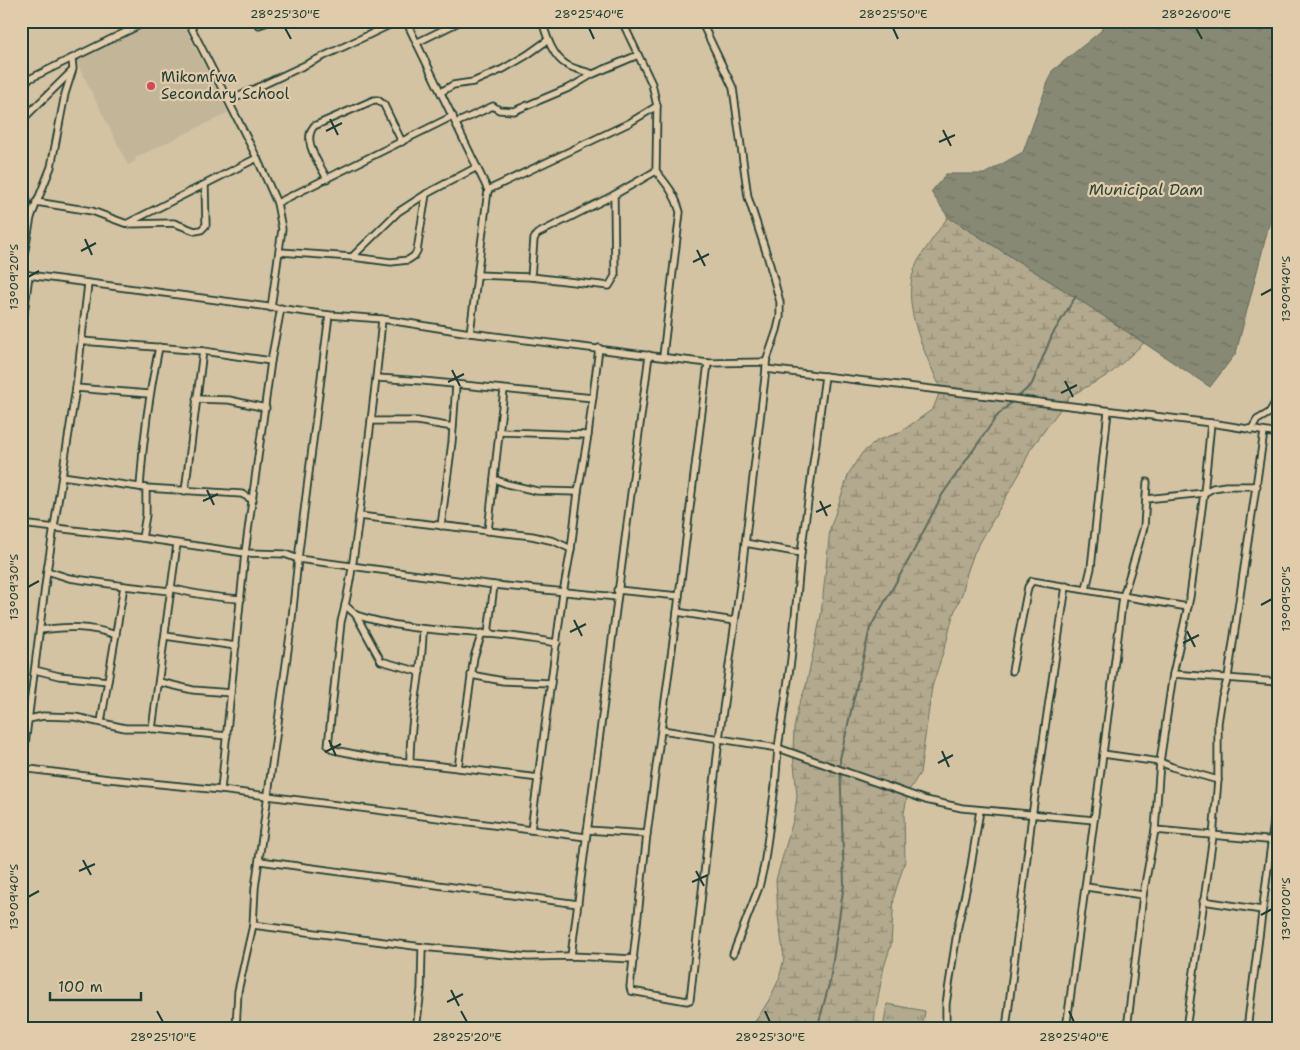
<svg xmlns="http://www.w3.org/2000/svg" width="1300" height="1050" viewBox="0 0 1300 1050" font-family="'Shantell Sans',sans-serif">
<style>
.built{fill:#c3b698}
.grass{fill:url(#grass-tufts);stroke:#697361}
.wetland{fill:url(#wetland-marsh);stroke:#697361}
.water{fill:url(#water-ripples);stroke:#5d6b5a}
.lines{fill:none;stroke-linecap:round;stroke-linejoin:round}
.stream{stroke:#5d6b5a;stroke-width:2}
.minor-casing{stroke:#1f3d34;stroke-width:9}
.minor{stroke:#e0cbaa;stroke-width:5.5}
.ticks{fill:none;stroke:#1f3d34;stroke-width:2}
.poi-dot{fill:#d1495b;stroke:#e0cbaa;stroke-width:2}
.labels{text-anchor:middle;dominant-baseline:central;stroke-width:4.5;stroke-linejoin:round;paint-order:stroke}
.poi-label{font-size:15px;fill:#1f3d34;stroke:#e0cbaa;text-anchor:start}
.water-label{font-size:16px;font-style:italic;fill:#29453a;stroke:#e0cbaa}
.neatline{fill:none;stroke:#1f3d34;stroke-width:2}
.ticks-label{font-size:12px;text-anchor:middle;fill:#1f3d34}
</style>
<defs>
<pattern id="grass-tufts" width="24" height="20" patternUnits="userSpaceOnUse" patternTransform="scale(1.25)"><rect width="24" height="20" fill="#b3a98e"/><path d="M3 7l-1-3M5 7V3M7 7l1-3M15 17l-1-3M17 17v-4M19 17l1-3" fill="none" stroke="#918b75"/></pattern>
<pattern id="wetland-marsh" width="20" height="14" patternUnits="userSpaceOnUse" patternTransform="scale(1.25)"><rect width="20" height="14" fill="#b3a98e"/><path d="M1 5h8M5 5V1M11 12h8M15 12V8" fill="none" stroke="#918b75"/></pattern>
<pattern id="water-ripples" width="26" height="14" patternUnits="userSpaceOnUse" patternTransform="scale(1.25)"><rect width="26" height="14" fill="#878974"/><path d="M2 4q2-2 4 0t4 0M15 11q2-2 4 0t4 0" fill="none" stroke="#6e7160"/></pattern>
</defs>
<rect width="100%" height="100%" fill="#d4c3a3"/>
<filter id="ink" filterUnits="userSpaceOnUse"><feTurbulence type="fractalNoise" baseFrequency=".02" numOctaves="2"/><feDisplacementMap in="SourceGraphic" scale="10" xChannelSelector="R" yChannelSelector="G"/><feConvolveMatrix kernelMatrix="1 2 1 2 8 2 1 2 1" color-interpolation-filters="sRGB"/></filter>
<g filter="url(#ink)">
<polygon class="built" points="152,21 182,21 228,113 135,158 136,161 128,165 75,59"/>
<polygon class="grass" points="887,1004 925,1011 922,1029 883,1029"/>
<path class="wetland" d="M948 217 1075 297 1144 343 1110 374 1070 396 1030 450 1021 471 974 553 967 573 962 594 953 615 947 640 932 687 920 773 908 792 904 813 905 861 894 896 891 945 884 967 875 1013 874 1029H748L757 1019 769 1000 779 979 784 958 778 916 776 880 794 817 797 796 793 752 794 729 798 707 806 686 821 615 830 529 849 473 862 453 878 440 899 433 933 409 941 389C925 353 897 300 918 261 927 246 938 231 948 217Z"/>
<polygon class="water" points="1105,21 1279,21 1279,186 1236,353 1210,387 1075,297 948,217 931,192 946,174 984,174 1023,152 1052,71 1101,31"/>
<g class="lines">
<g class="stream">
<polyline points="1018,397 1032,384 1052,335 1076,296"/>
<polyline points="817,1029 830,981 844,884 840,759 870,628 912,554 942,495 997,416 1014,400"/>
</g>
<g class="minor-casing">
<g id="minor">
<polyline points="188,21 257,158 277,203 282,229 271,308"/>
<polyline points="253,21 259,25 271,21"/>
<polyline points="406,21 488,190 470,333"/>
<path d="M542 21C547 37 552 56 567 65 574 69 584 71 593 74"/>
<path d="M622 21 652 84 657 106 656 171C668 186 675 194 680 212L663 356"/>
<polyline points="701,21 733,88 748,197 768,258 780,302 780,317 777,330 766,362"/>
<polyline points="416,43 461,21"/>
<polyline points="21,83 148,21"/>
<polyline points="441,92 453,85 473,82 503,69 527,55 548,40"/>
<polyline points="229,101 398,21"/>
<polyline points="21,121 72,71"/>
<polyline points="456,123 493,106 499,110 514,111 571,87 593,74 638,55"/>
<polyline points="21,179 31,217 21,271"/>
<path d="M327 179C320 164 301 141 314 126L374 100H378L384 105 402 142"/>
<polyline points="488,190 629,123 657,106"/>
<polyline points="36,202 92,211 127,224 174,223 195,231 201,230 206,225 205,185"/>
<polyline points="277,203 453,116"/>
<polyline points="31,217 51,167 65,94 73,69 72,59"/>
<polyline points="128,223 257,158"/>
<polyline points="280,252 352,257 391,262 408,260 414,256 417,251 426,194 477,167"/>
<polyline points="352,257 398,212 426,194"/>
<polyline points="21,274 329,315 382,319 470,333 708,363 766,362 766,369 1211,423 1279,434"/>
<polyline points="477,275 531,277 609,286 615,276 614,195 656,171"/>
<polyline points="531,277 534,239 537,234 614,195"/>
<path d="M382 319C377 378 369 436 362 494 356 537 352 581 341 622L328 746 334 750 379 759 458 768"/>
<polyline points="21,336 29,275"/>
<polyline points="82,341 203,351 271,361"/>
<polyline points="708,363 677,612 647,834 630,987 631,991 687,1001 690,1000 719,739 741,578 766,369"/>
<polyline points="377,378 423,381 593,398"/>
<polyline points="76,388 149,394"/>
<polyline points="196,399 229,400 266,408"/>
<polyline points="371,421 417,421 453,427"/>
<polyline points="1251,430 1257,420 1269,413 1279,396"/>
<polyline points="499,432 588,435"/>
<polyline points="62,476 146,488 242,494 253,500"/>
<polyline points="494,479 507,484 537,491 578,492"/>
<path d="M140 487C143 440 149 394 159 347"/>
<polyline points="185,491 203,351"/>
<polyline points="1146,499 1204,493 1213,488 1226,486 1257,486"/>
<polyline points="359,516 532,536 554,541 571,549"/>
<polyline points="21,524 142,538 245,553 285,554 298,559 494,585 617,597"/>
<polyline points="441,526 452,442 456,385"/>
<polyline points="488,531 504,390"/>
<polyline points="142,538 146,515 146,488"/>
<polyline points="745,543 801,553"/>
<polyline points="47,571 69,578 124,586"/>
<path d="M170 588C194 594 217 598 241 599"/>
<polyline points="1086,589 1091,568 1108,411"/>
<polyline points="617,590 679,596"/>
<polyline points="345,605 356,615 381,661 420,672"/>
<polyline points="677,612 734,621"/>
<path d="M356 615C398 629 441 630 485 634 509 635 533 639 557 643"/>
<path d="M40 630C67 626 90 626 116 635"/>
<polyline points="482,633 474,657 458,768 539,778"/>
<polyline points="488,634 494,585"/>
<polyline points="165,636 236,646"/>
<polyline points="35,670 59,676 108,681"/>
<polyline points="1012,671 1028,587 1032,581 1188,607"/>
<polyline points="1173,674 1279,682"/>
<polyline points="471,675 503,681 551,683"/>
<polyline points="159,682 193,690 231,693"/>
<polyline points="29,719 43,716 75,717 125,728 146,728 227,736"/>
<polyline points="101,722 124,586 170,591"/>
<polyline points="152,729 177,544"/>
<polyline points="662,730 778,748 926,800 962,808 1094,820"/>
<polyline points="1103,754 1160,762 1172,767 1218,780"/>
<path d="M410 763C409 717 423 675 423 629"/>
<polyline points="21,768 109,779 221,790 586,837"/>
<polyline points="22,768 47,571 76,388 88,284"/>
<polyline points="221,790 245,553 271,361 281,308"/>
<polyline points="531,830 563,593 571,549 578,492 588,435 599,348"/>
<polyline points="587,830 647,834"/>
<polyline points="1155,830 1279,841"/>
<polyline points="260,861 578,904"/>
<polyline points="1086,887 1143,895"/>
<polyline points="1203,901 1262,910"/>
<polyline points="253,925 422,947 528,957 571,956 634,959"/>
<polyline points="733,954 759,887 764,866 775,786 778,748 791,660 801,553 825,376"/>
<polyline points="571,956 649,355"/>
<polyline points="1247,1027 1260,1029"/>
<polyline points="236,1029 238,991 253,925 255,888 291,628 298,559 329,315"/>
<polyline points="416,1029 421,990 422,947"/>
<polyline points="946,1029 946,1004 958,926 970,872 980,810"/>
<polyline points="1006,1029 1032,816 1066,586"/>
<polyline points="1066,1029 1103,754 1123,597 1144,527 1147,482"/>
<polyline points="1127,1029 1143,895 1155,830 1160,762 1173,674 1190,597 1204,493 1211,423"/>
<polyline points="1186,1029 1213,836 1218,780 1218,723 1222,697 1228,677 1264,432"/>
<polyline points="1247,1029 1279,783"/>
</g>
</g>
<use href="#minor" class="minor"/>
</g>
</g>
<path class="ticks" d="M285 28 291 39M589 28 594 39M893 28 898 39M1196 28 1202 39M330 119 338 135M943 130 951 146M326 131 342 123M939 142 955 135M85 239 92 255M697 250 705 266M81 251 96 243M693 262 709 254M28 277 39 271M1261 295 1272 289M452 370 460 386M1065 381 1073 397M448 382 464 374M1061 393 1077 385M207 490 214 505M203 501 218 494M820 501 827 516M816 512 831 505M28 587 39 581M1261 605 1272 599M574 620 582 636M1187 631 1195 647M570 632 586 624M1183 643 1199 635M329 740 336 756M942 751 949 767M325 752 341 744M938 763 953 755M83 860 91 875M79 871 95 864M696 871 704 886M692 882 708 875M28 897 39 891M1261 915 1272 909M451 990 459 1006M447 1002 463 994M157 1011 163 1022M461 1011 467 1022M765 1011 770 1022M1069 1011 1074 1022"/>
<circle class="poi-dot" cx="151" cy="86" r="5"/>
<g class="labels">
<g class="poi-label">
<text x="161" y="77">Mikomfwa<tspan x="161" dy="17">Secondary School</tspan></text>
</g>
<g class="water-label">
<text x="1146" y="189">Municipal Dam</text>
</g>
</g>
<rect width="1300" height="1050" fill="none" stroke="#e0cbaa" stroke-width="55"/>
<path d="M50 992v8h91v-8" fill="none" stroke="#1f3d34" stroke-width="2.5"/>
<text x="58" y="992" font-size="15" fill="#1f3d34" stroke="#e0cbaa" stroke-width="4" paint-order="stroke">100 m</text>
<rect x="28" y="28" width="1244" height="994" class="neatline"/>
<g class="ticks-label">
<text x="285" y="18">28°25'30"E</text>
<text x="589" y="18">28°25'40"E</text>
<text x="893" y="18">28°25'50"E</text>
<text x="1196" y="18">28°26'00"E</text>
<text transform="translate(14 277) rotate(-90)" y="4">13°09'20"S</text>
<text transform="translate(1286 289) rotate(-90)" y="4">13°09'40"S</text>
<text transform="translate(14 587) rotate(-90)" y="4">13°09'30"S</text>
<text transform="translate(1286 599) rotate(-90)" y="4">13°09'50"S</text>
<text transform="translate(14 897) rotate(-90)" y="4">13°09'40"S</text>
<text transform="translate(1286 909) rotate(-90)" y="4">13°10'00"S</text>
<text x="163" y="1041">28°25'10"E</text>
<text x="467" y="1041">28°25'20"E</text>
<text x="770" y="1041">28°25'30"E</text>
<text x="1074" y="1041">28°25'40"E</text>
</g>
</svg>
